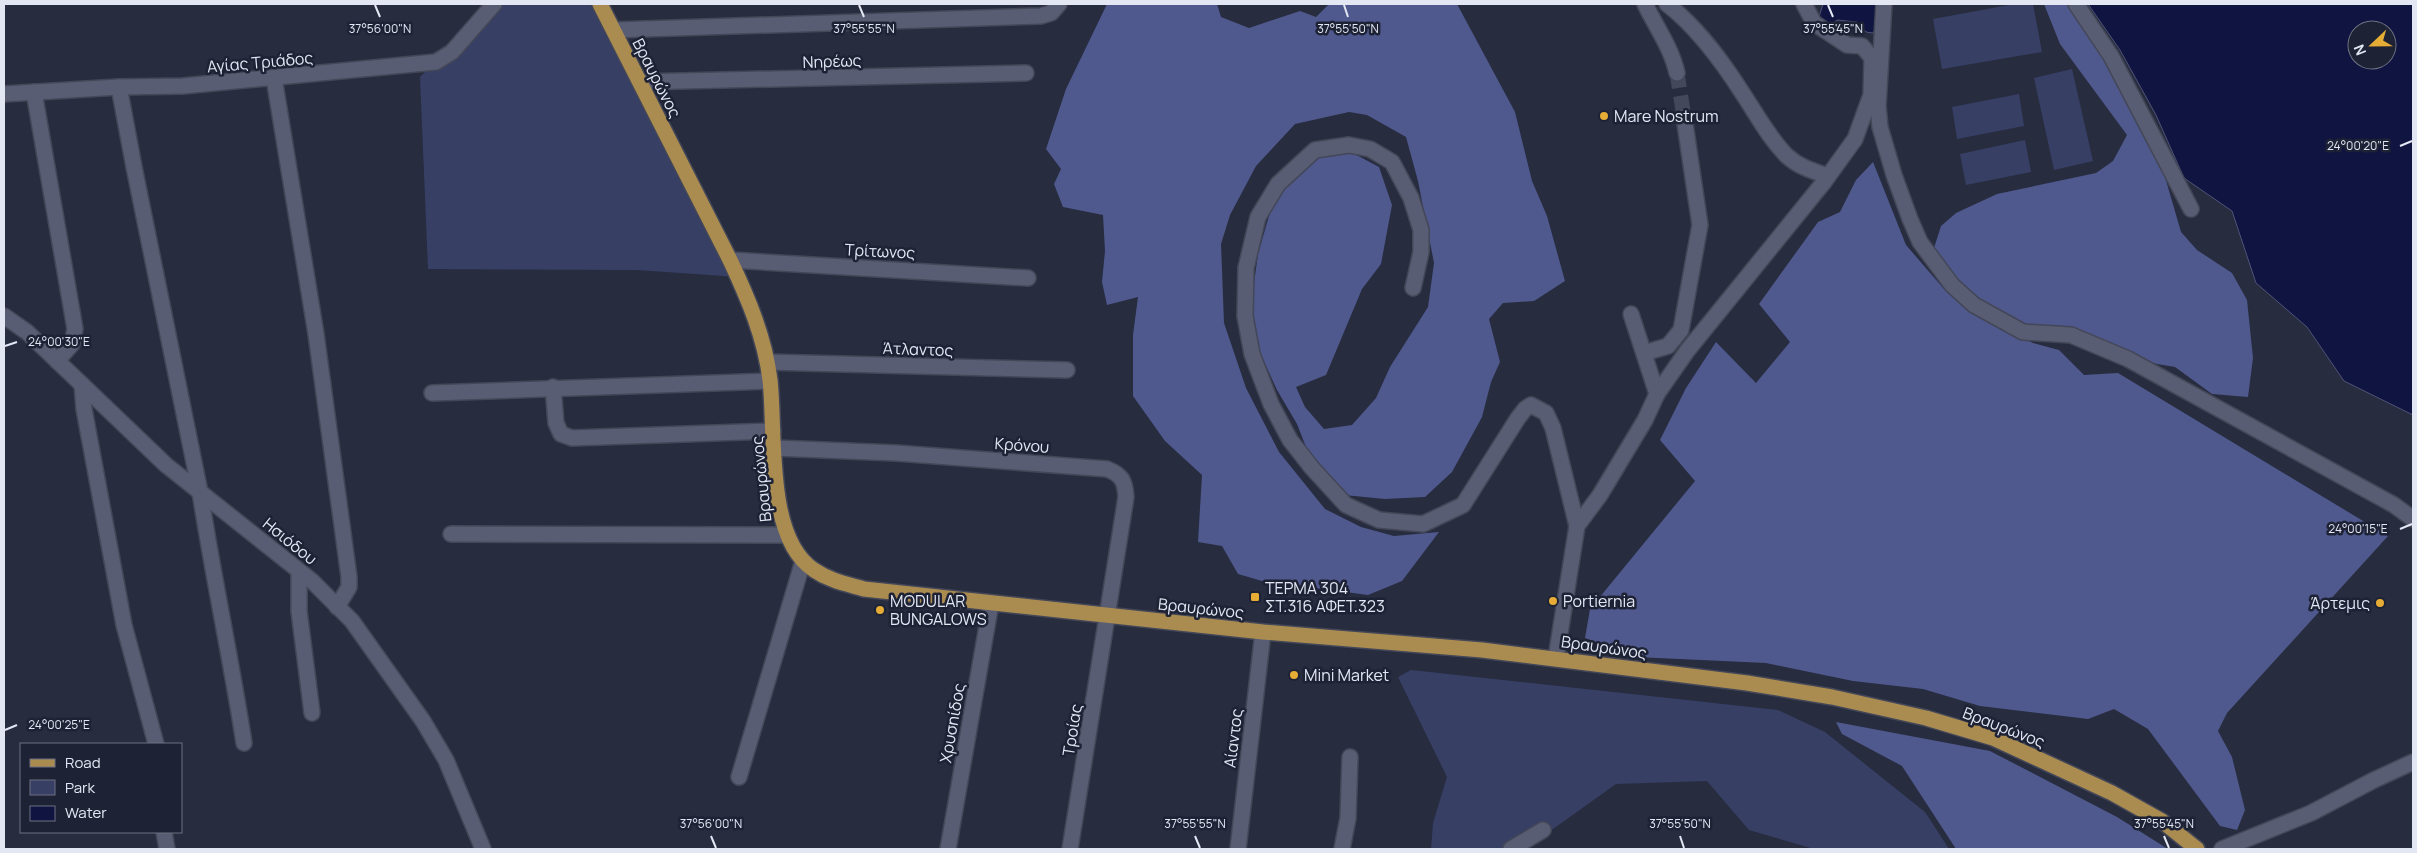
<svg xmlns="http://www.w3.org/2000/svg" width="2417" height="853" viewBox="0 0 2417 853" font-family="Manrope,sans-serif">
<style>
.green{fill:#373f65}
.forest{fill:#4f598d}
.water{fill:#101441;stroke:#4f5377;fill-rule:evenodd}
.lines{fill:none;stroke-linecap:round;stroke-linejoin:round}
.minor-tunnel{stroke:#43485a;stroke-width:15;stroke-dasharray:15 8;stroke-linecap:butt}
.minor-casing{stroke:#434757;stroke-width:18}
.major-casing{stroke:#434757;stroke-width:18}
.minor{stroke:#585d73;stroke-width:15}
.major{stroke:#ab8c50;stroke-width:15}
.ticks{fill:none;stroke:#e3e7f4;stroke-width:2}
.poi-dot{fill:#e5ad35;stroke:#1e2235;stroke-width:2}
.labels{text-anchor:middle;dominant-baseline:central;stroke-width:5;stroke-linejoin:round;paint-order:stroke}
.street-label{font-size:16px;fill:#e3e7f4;stroke:#1e2235}
.poi-label{font-size:16px;fill:#e3e7f4;stroke:#1e2235;text-anchor:start}
.ticks-label{font-size:12px;text-anchor:middle;fill:#e3e7f4;stroke:#1e2235;stroke-width:5;stroke-linejoin:round;paint-order:stroke}
</style>
<rect width="100%" height="100%" fill="#272c3f"/>
<g class="green">
<polygon points="494,4 600,4 738,277 637,270 428,269 420,77"/>
<polygon points="2014,4 2033,4 2042,52 1942,69 1933,19"/>
<polygon points="2072,69 2093,161 2054,170 2034,78"/>
<polygon points="2019,94 2024,126 1957,139 1952,107"/>
<polygon points="2025,140 2031,172 1966,185 1960,154"/>
<polygon points="1411,670 1778,710 1825,732 1925,812 1949,849 1814,849 1749,830 1707,781 1616,784 1525,849 1431,849 1433,823 1447,777 1398,677"/>
</g>
<g class="forest">
<polygon points="1107,4 1217,4 1221,17 1249,28 1300,11 1316,17 1329,4 1457,4 1515,112 1532,181 1547,216 1565,281 1534,301 1503,303 1489,319 1500,362 1491,382 1482,417 1452,472 1425,497 1385,499 1344,495 1306,447 1297,424 1277,390 1256,344 1252,298 1258,254 1271,209 1290,176 1316,156 1349,151 1379,167 1392,205 1381,264 1362,289 1326,375 1296,387 1305,407 1324,429 1352,425 1376,398 1390,367 1428,307 1434,263 1418,181 1406,137 1367,115 1349,112 1295,124 1256,166 1230,215 1221,244 1224,323 1246,388 1279,452 1325,509 1361,527 1394,536 1439,532 1402,581 1368,595 1262,581 1238,574 1222,546 1198,542 1202,475 1165,441 1133,396 1133,335 1138,297 1107,305 1102,282 1105,251 1103,215 1063,207 1054,184 1061,169 1046,149 1066,89"/>
<path d="M2044 4H2081L2163 170 2181 232 2197 250 2232 273 2247 300 2253 358 2248 397 2212 394 2175 367 2157 364C2104 349 2026 334 1980 304 1961 291 1947 267 1934 248L1941 226 1956 213 1997 194 2096 173 2113 161 2127 135 2060 44Z"/>
<polygon points="1873,162 1906,245 1944,289 1980,318 2033,343 2059,350 2084,375 2118,373 2388,536 2227,713 2218,731 2232,757 2245,810 2237,830 2220,826 2148,729 2114,709 2088,719 1980,706 1923,689 1853,681 1766,663 1636,657 1585,638 1590,609 1695,481 1660,440 1686,388 1716,342 1756,383 1790,342 1759,304 1818,222 1840,212 1856,180"/>
<polygon points="1836,722 1990,751 2117,817 2168,849 1956,849 1902,766 1842,734"/>
</g>
<g class="water">
<polygon points="1823,4 1881,4 1880,23 1873,33 1866,32 1857,22 1837,20 1828,27 1819,17"/>
<path d="M2088 4H2413V415L2344 381 2307 327 2256 283 2232 211 2184 178 2156 115 2120 50ZM2357 30H2387V60H2357Z"/>
</g>
<g class="lines">
<polyline class="minor-tunnel" points="1677,73 1684,117"/>
<g class="minor-casing">
<g id="minor">
<path d="M1645 4C1656 27 1671 47 1677 73"/>
<path d="M1667 4C1698 28 1722 61 1743 94 1757 115 1769 138 1787 156 1799 167 1813 171 1828 176"/>
<polyline points="1884,4 1878,106 1880,127 1894,175 1910,219 1920,242 1952,285 1974,305 2023,332 2071,335 2128,359 2394,505 2413,519"/>
<polyline points="2076,4 2111,56 2191,209"/>
<polyline points="614,30 1041,16 1051,13 1059,4"/>
<polyline points="274,78 316,334 349,577 349,587 337,607"/>
<polyline points="640,82 1026,73"/>
<path d="M119 87 134 167 200 492C213 576 231 659 244 743"/>
<polyline points="34,92 75,329 72,344 57,361"/>
<polyline points="4,94 119,87 183,86 436,62 452,52 494,4"/>
<polyline points="730,260 1028,278"/>
<polyline points="1413,288 1421,252 1421,230 1411,198 1392,162 1370,149 1349,145 1315,150 1278,184 1258,217 1246,268 1245,316 1252,354 1271,404 1290,440 1312,468 1346,505 1379,520 1423,524 1463,505 1518,418 1525,409 1531,405 1546,413 1553,428 1577,526"/>
<polyline points="1631,314 1657,394"/>
<polyline points="4,316 27,332 166,465 312,581 352,621 423,721 446,760 483,849"/>
<polyline points="1644,353 1668,346 1681,330 1700,225 1684,117"/>
<polyline points="767,362 1067,370"/>
<polyline points="82,385 84,409 124,625 156,744"/>
<polyline points="553,387 556,423 561,434 572,438 773,431"/>
<polyline points="432,393 770,381"/>
<path d="M775 448 896 453 1107 469C1122 475 1125 481 1126 497L1070 849"/>
<polyline points="451,534 786,535"/>
<polyline points="299,571 299,611 312,713"/>
<polyline points="1556,658 1577,526 1600,495 1645,420 1657,394 1687,351 1824,182 1855,139 1871,95 1872,58 1862,46 1847,45 1814,23 1804,4"/>
<polyline points="739,777 803,561"/>
<polyline points="164,832 167,849"/>
<polyline points="948,849 991,603"/>
<polyline points="1238,849 1263,632"/>
<polyline points="1342,849 1348,818 1350,757"/>
<polyline points="1511,849 1543,830"/>
<polyline points="2222,849 2311,813 2374,780 2413,762"/>
</g>
</g>
<g class="major-casing">
<path id="major" d="M600 4 730 260C748 298 765 338 770 380 776 433 765 538 814 570 830 581 847 584 864 589L1263 632 1482 650 1747 683 1832 697 1926 718 1993 738 2112 793 2162 821 2197 849"/>
</g>
<use href="#minor" class="minor"/>
<use href="#major" class="major"/>
</g>
<path class="ticks" d="M375 5 380 17M859 5 864 17M1344 5 1348 17M1828 5 1833 17M2400 146 2412 141M5 346 17 342M2400 529 2412 524M5 730 17 725M711 836 716 848M1195 836 1200 848M1680 836 1684 848M2164 836 2169 848"/>
<g class="poi-dot">
<circle cx="1604" cy="116" r="5"/>
<rect x="1250" y="592" width="10" height="10" rx="2.5"/>
<circle cx="1553" cy="601" r="5"/>
<circle cx="2380" cy="603" r="5"/>
<circle cx="880" cy="610" r="5"/>
<circle cx="1294" cy="675" r="5"/>
</g>
<g class="labels">
<g class="street-label">
<text transform="translate(832 61) rotate(-2)">Νηρέως</text>
<text transform="translate(260 62) rotate(-5)">Αγίας Τριάδος</text>
<text transform="translate(657 78) rotate(63)">Βραυρώνος</text>
<text transform="translate(880 251) rotate(3)">Τρίτωνος</text>
<text transform="translate(918 349) rotate(2)">Άτλαντος</text>
<text transform="translate(1022 445) rotate(4)">Κρόνου</text>
<text transform="translate(761 479) rotate(-96)">Βραυρώνος</text>
<text transform="translate(290 541) rotate(39)">Ησιόδου</text>
<text transform="translate(1201 608) rotate(6)">Βραυρώνος</text>
<text transform="translate(1604 647) rotate(8)">Βραυρώνος</text>
<text transform="translate(952 723) rotate(-80)">Χρυσηίδος</text>
<text transform="translate(2004 727) rotate(21)">Βραυρώνος</text>
<text transform="translate(1072 730) rotate(-81)">Τροίας</text>
<text transform="translate(1233 738) rotate(-83)">Αίαντος</text>
</g>
<g class="poi-label">
<text x="1614" y="116">Mare Nostrum</text>
<text x="1265" y="588">ΤΕΡΜΑ 304<tspan x="1265" dy="18">ΣΤ.316 ΑΦΕΤ.323</tspan></text>
<text x="890" y="601">MODULAR<tspan x="890" dy="18">BUNGALOWS</tspan></text>
<text x="1563" y="601">Portiernia</text>
<text x="2370" y="603" text-anchor="end">Άρτεμις</text>
<text x="1304" y="675">Mini Market</text>
</g>
</g>
<g class="ticks-label">
<text x="380" y="33">37°56'00"N</text>
<text x="864" y="33">37°55'55"N</text>
<text x="1348" y="33">37°55'50"N</text>
<text x="1833" y="33">37°55'45"N</text>
<text x="2358" y="150">24°00'20"E</text>
<text x="59" y="346">24°00'30"E</text>
<text x="2358" y="533">24°00'15"E</text>
<text x="59" y="729">24°00'25"E</text>
<text x="711" y="828">37°56'00"N</text>
<text x="1195" y="828">37°55'55"N</text>
<text x="1680" y="828">37°55'50"N</text>
<text x="2164" y="828">37°55'45"N</text>
</g>
<rect width="2417" height="853" fill="none" stroke="#e3e7f4" stroke-width="10"/>
<rect x="20" y="743" width="162" height="90" fill="#1e2235" stroke="#6d7181"/>
<rect x="30" y="759" width="25" height="8" fill="#ab8c50" stroke="#6d7181"/>
<text x="65" y="768" font-size="15" fill="#e3e7f4">Road</text>
<rect x="30" y="780" width="25" height="15" fill="#373f65" stroke="#6d7181"/>
<text x="65" y="793" font-size="15" fill="#e3e7f4">Park</text>
<rect x="30" y="806" width="25" height="15" fill="#101441" stroke="#6d7181"/>
<text x="65" y="818" font-size="15" fill="#e3e7f4">Water</text>
<g transform="translate(2372 45) rotate(248)"><circle r="24" fill="#1e2235" stroke="#6d7181"/>
<path d="M0-4L9 19L0 12L-9 19Z" fill="#e5ad35"/>
<text y="-8" font-size="14" font-weight="bold" text-anchor="middle" fill="#e3e7f4">N</text>
</g>
</svg>
